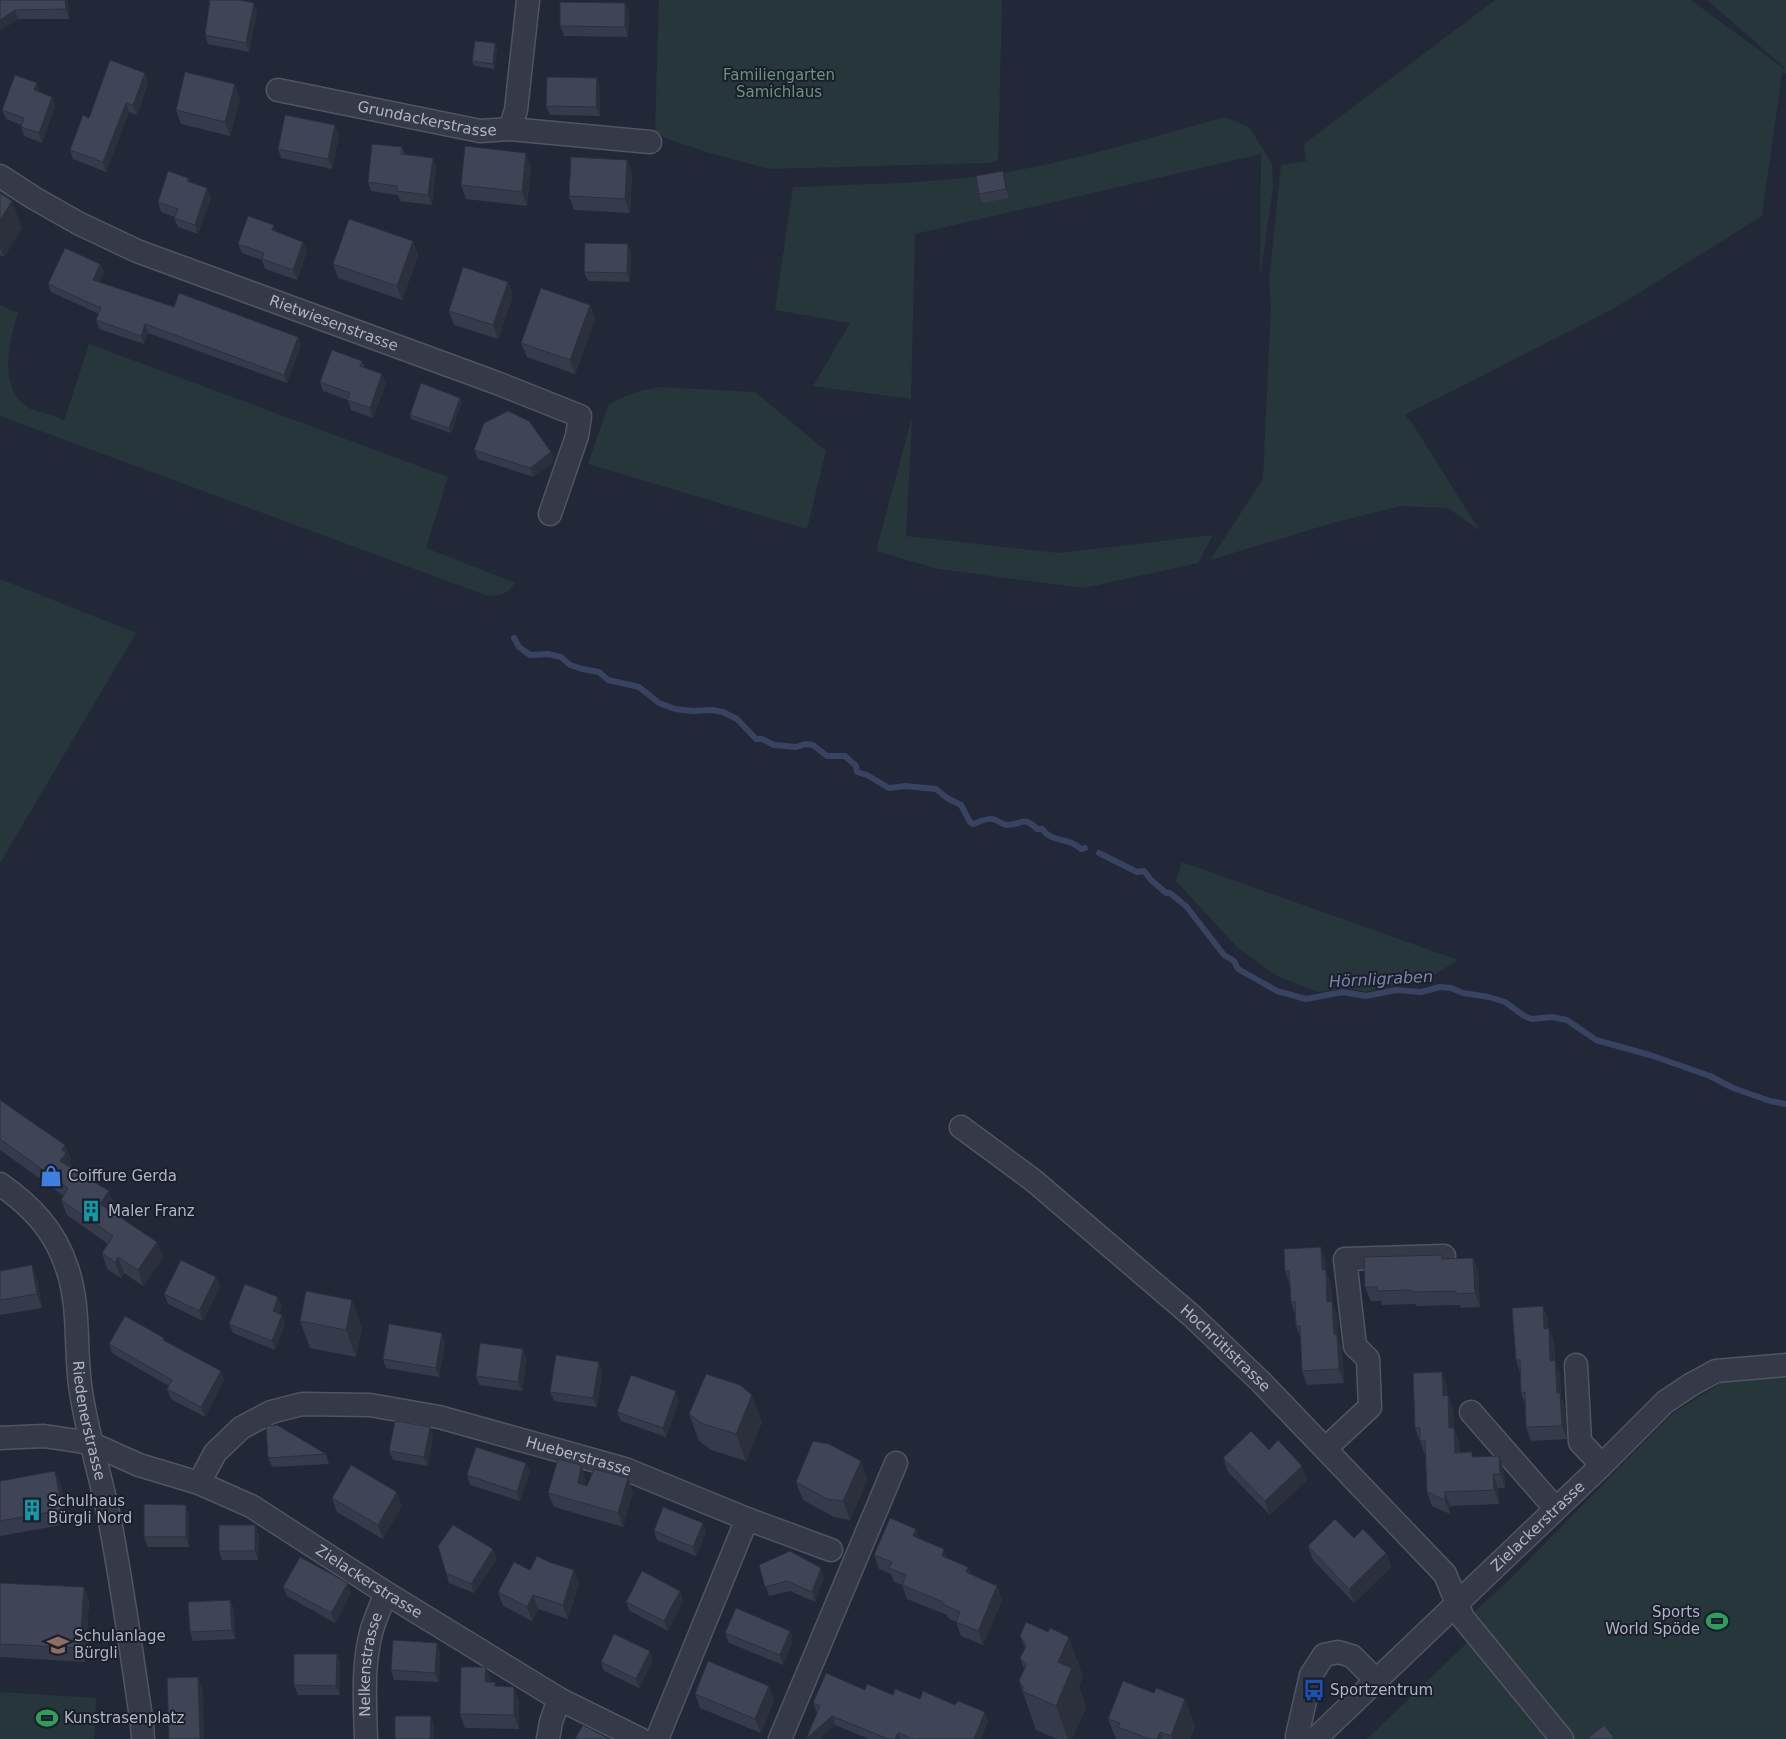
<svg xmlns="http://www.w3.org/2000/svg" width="1786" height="1739" viewBox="0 0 1786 1739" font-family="'DejaVu Sans',sans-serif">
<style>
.green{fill:#27363b}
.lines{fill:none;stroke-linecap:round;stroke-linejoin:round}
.stream{stroke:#394260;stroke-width:6}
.minor-casing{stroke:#505562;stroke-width:25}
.minor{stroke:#363a48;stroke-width:22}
.wall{fill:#363b4b}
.shaded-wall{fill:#2c303d}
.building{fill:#3f4557;stroke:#2c303d}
.labels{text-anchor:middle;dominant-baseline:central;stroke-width:4;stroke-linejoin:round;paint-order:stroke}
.park-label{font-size:15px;fill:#69937a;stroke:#1b1f2c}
.street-label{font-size:15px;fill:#b0b5c4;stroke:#1b1f2c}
.poi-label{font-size:15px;fill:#b0b5c4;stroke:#1b1f2c;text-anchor:start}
.water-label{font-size:16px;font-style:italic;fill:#7b86aa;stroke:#1b1f2c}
</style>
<rect width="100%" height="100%" fill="#222837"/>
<g class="green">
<polygon points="659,0 1002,0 998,160 990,163 770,169 710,153 665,138 655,131"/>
<polygon points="1495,0 1691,0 1783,68 1762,216 1613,309 1405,415 1412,423 1480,531 1448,508 1401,506 1336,522 1210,560 1263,479 1271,306 1269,281 1281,165 1306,161 1304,144"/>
<polygon points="1707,0 1786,0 1786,73 1783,74 1784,67"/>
<path d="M1225 117 1249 127 1272 163 1273 187 1260 278 1261 154 915 234 911 399 813 386 850 323 775 310 793 187C865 184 937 184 1008 172 1081 159 1153 137 1225 117Z"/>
<path d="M0 305 18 313C6 349 0 393 31 409 43 413 54 415 64 421L89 344 448 477 426 548 515 583C507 595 502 595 488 596L0 416Z"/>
<path d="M658 387 755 392 826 451 807 529 588 464 608 406C621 395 641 391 658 387Z"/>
<polygon points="912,417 906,536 1059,553 1213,535 1198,563 1084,588 938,569 876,551"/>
<polygon points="0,579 136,633 0,863"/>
<polygon points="1182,862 1458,960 1431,977 1366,992 1347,988 1318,992 1277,976 1237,947 1176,881"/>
<polygon points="1786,1376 1786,1739 1367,1739 1470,1640 1472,1614 1512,1577 1672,1414 1727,1379"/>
<polygon points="0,1692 96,1698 94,1739 0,1739"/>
</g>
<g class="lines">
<g class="stream">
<path d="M514 638 519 647 530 655 548 654 561 657 570 665 582 669 599 672 608 680 639 687 659 703 675 709 693 711 712 710 723 712 737 719 756 739H762L774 745 796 747 805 744 813 745 827 756H845L856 766 857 772 867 775 889 788 905 786 936 789 947 798 961 805 970 822 973 824C979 822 986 818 992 819 998 820 1001 824 1007 825 1022 825 1023 815 1037 829H1042C1052 843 1069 837 1081 849L1085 848"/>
<polyline points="1099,853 1137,872 1144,871 1151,880 1166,893 1170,893 1186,906 1224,955 1234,961 1238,969 1277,991 1306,999 1343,992 1366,996 1396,990 1421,992 1440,987 1451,988 1463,993 1489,997 1505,1002 1524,1016 1532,1019 1552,1017 1567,1020 1596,1040 1650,1055 1710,1076 1733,1088 1770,1101 1786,1104"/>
</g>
<g class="minor-casing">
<g id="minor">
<path id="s1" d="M278 90 480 131 510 129 516 110 528 0"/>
<polyline points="510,129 650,142"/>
<path id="s2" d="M0 176 34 198 78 223 137 251 497 383 580 416 577 436 550 514"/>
<path id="s3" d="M961 1127 1033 1180 1192 1316 1261 1382 1445 1574 1463 1618 1562 1739"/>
<path id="s4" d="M0 1184C31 1206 55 1230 67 1268 80 1305 75 1346 80 1385 86 1431 101 1476 110 1522 123 1589 132 1657 142 1724L143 1739"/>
<polyline points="1576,1365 1580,1442 1602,1465"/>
<polyline points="1471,1412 1555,1508"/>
<path id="s5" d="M0 1438 44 1436 90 1443 139 1465 199 1483 251 1506 386 1593 559 1699 640 1739"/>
<polyline points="1326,1448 1370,1407 1368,1359 1355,1346 1345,1259 1444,1256"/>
<path id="s6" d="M199 1483 215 1453 241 1428 271 1412 302 1404 370 1405 439 1417 625 1469 747 1519 657 1739"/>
<polyline points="747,1519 831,1550"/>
<path id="s7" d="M366 1739C365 1703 362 1665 372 1629 376 1617 381 1605 386 1593"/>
<polyline points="548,1739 551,1722 559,1699"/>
<polyline points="780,1739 896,1463"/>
<polyline points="1297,1739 1297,1736 1311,1675 1324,1655 1338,1652 1352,1656 1377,1681"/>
<path id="s8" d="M1315 1739 1602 1465 1665 1402 1692 1384 1716 1371 1786 1365"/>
</g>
</g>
<use href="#minor" class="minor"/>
</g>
<g class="wall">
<polygon points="0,0 68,0 69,19 18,19 0,31"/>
<polygon points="625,3 629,12 628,37 564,36 560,26"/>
<polygon points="257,12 249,52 208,44 205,35"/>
<polygon points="497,48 494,69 474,66 472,61"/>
<polygon points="145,73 148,83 137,115 129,112 106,172 73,159 70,150 89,118"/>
<polygon points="600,88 600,116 550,115 546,106"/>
<polygon points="40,92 55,106 42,143 24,136 21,127 21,125 6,119 2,110"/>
<polygon points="240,98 230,136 181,124 176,110"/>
<polygon points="339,134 332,169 281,158 278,149"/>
<polygon points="402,147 405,154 433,158 436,167 432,205 400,201 398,195 371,191 368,182"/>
<polygon points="627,160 632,174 630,213 574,210 569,196"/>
<polygon points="531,167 527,206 466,199 461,185"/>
<polygon points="1003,171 1006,180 1009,198 982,203 979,194"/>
<polygon points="188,178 190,182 207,188 211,198 198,234 178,227 174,218 175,217 161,212 158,202"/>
<polygon points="0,193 22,228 4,257 0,255"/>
<polygon points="276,232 303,242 307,251 297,280 265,269 262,260 242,253 238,244"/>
<polygon points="413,241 418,255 402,300 338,278 333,264"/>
<polygon points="631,253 630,282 588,281 584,272"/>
<polygon points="100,264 104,272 99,282 174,307 298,337 301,345 287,383 148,333 144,344 99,329 96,320 99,314 51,292 48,284"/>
<polygon points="508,282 513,296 498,339 454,325 449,311"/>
<polygon points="590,305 595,319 575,374 527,357 521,343"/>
<polygon points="362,361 364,367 386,383 373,418 351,410 348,400 323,391 320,382"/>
<polygon points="462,402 451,433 411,419 410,415"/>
<polygon points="474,450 551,452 554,461 534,477 478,459"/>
<polygon points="0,1100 65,1145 71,1161 70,1163 72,1168 115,1206 111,1211 157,1242 163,1258 143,1286 124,1273 121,1278 107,1269 102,1253 108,1244 67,1215 61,1200 64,1196 0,1150"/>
<polygon points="1442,1255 1444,1259 1473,1258 1478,1272 1480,1307 1461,1308 1460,1305 1416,1306 1415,1304 1382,1305 1381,1301 1371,1301 1365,1287"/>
<polygon points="1326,1261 1326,1271 1331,1284 1332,1301 1337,1315 1338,1337 1342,1349 1344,1383 1307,1385 1302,1371 1301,1339 1296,1326 1295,1315 1291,1302 1290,1285 1285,1271"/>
<polygon points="0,1271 37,1279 42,1308 0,1315"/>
<polygon points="216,1277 220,1286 203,1321 168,1304 164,1294"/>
<polygon points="282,1306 279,1314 282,1315 285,1324 275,1350 233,1333 229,1324"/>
<polygon points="1543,1306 1548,1320 1548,1328 1549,1328 1554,1342 1555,1360 1560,1374 1561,1397 1565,1407 1567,1439 1531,1441 1526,1427 1525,1404 1521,1393 1520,1372 1516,1360"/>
<polygon points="300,1321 362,1327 356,1357 310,1348"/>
<polygon points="164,1341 221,1371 224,1380 205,1417 171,1399 167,1389 169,1386 112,1353 109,1344"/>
<polygon points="445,1343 439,1377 386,1368 383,1359"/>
<polygon points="527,1358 522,1391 479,1385 476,1376"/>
<polygon points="599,1362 602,1371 597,1407 554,1401 550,1392"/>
<polygon points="1447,1386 1447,1395 1453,1409 1454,1428 1459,1442 1460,1453 1473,1456 1504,1470 1505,1488 1498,1488 1499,1504 1450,1506 1450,1514 1432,1506 1427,1492 1425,1455 1415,1428"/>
<polygon points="679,1401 666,1437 621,1421 617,1412"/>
<polygon points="689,1414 762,1422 746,1461 711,1450 699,1441"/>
<polygon points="430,1427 433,1436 428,1466 393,1460 389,1451"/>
<polygon points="1269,1450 1302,1466 1307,1480 1270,1515 1228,1472 1223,1458"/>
<polygon points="326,1454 329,1464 272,1467 268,1458"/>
<polygon points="861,1461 867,1480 850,1520 834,1517 803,1500 796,1482"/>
<polygon points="526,1463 530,1472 520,1501 470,1485 467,1475"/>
<polygon points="628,1478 633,1492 623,1527 554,1507 548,1493 586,1479 585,1485 587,1486"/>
<polygon points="0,1481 61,1485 67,1524 0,1536"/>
<polygon points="332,1498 402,1506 383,1539 337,1512"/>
<polygon points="189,1514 189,1547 148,1547 144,1537"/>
<polygon points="654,1531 706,1532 696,1556 657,1540"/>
<polygon points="259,1534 258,1560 222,1560 219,1551"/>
<polygon points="1354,1538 1386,1553 1391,1567 1354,1603 1313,1560 1308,1546"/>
<polygon points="919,1539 944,1549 947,1558 971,1575 997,1586 1002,1600 983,1645 961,1636 956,1622 948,1618 947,1615 907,1599 902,1585 894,1582 891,1574 879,1569 874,1555"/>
<polygon points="497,1559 474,1593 449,1583 446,1573"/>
<polygon points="549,1562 574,1570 579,1584 568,1619 538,1609 532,1621 503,1606 498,1592 530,1570"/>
<polygon points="759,1565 824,1577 815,1602 790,1591 769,1596"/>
<polygon points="0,1583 84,1587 89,1601 85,1662 0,1657"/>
<polygon points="283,1587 351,1592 335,1623 287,1596"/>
<polygon points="680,1591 683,1601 668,1631 630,1611 626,1602"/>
<polygon points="230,1600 234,1610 235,1639 193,1641 190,1632"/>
<polygon points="790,1631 793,1640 783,1665 729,1643 725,1633"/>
<polygon points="1020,1636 1083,1676 1079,1686 1086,1707 1072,1739 1057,1739 1036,1730 1019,1681 1024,1669 1020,1658 1025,1649"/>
<polygon points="440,1652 439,1682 394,1680 391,1670"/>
<polygon points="337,1654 340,1664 340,1695 298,1695 294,1685"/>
<polygon points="653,1660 639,1688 604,1671 601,1662"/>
<polygon points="486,1667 491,1682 495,1682 496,1686 519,1701 519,1729 465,1728 460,1714"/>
<polygon points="865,1690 893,1695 920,1699 988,1721 981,1739 869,1739 835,1725 817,1713 813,1703"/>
<polygon points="1154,1693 1185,1699 1195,1726 1190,1739 1116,1739 1108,1719"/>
<polygon points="695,1694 774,1700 761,1733 700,1708"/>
</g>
<g class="shaded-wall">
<polygon points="65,0 68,0 69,19 66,9"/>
<polygon points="254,3 257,12 249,52 246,43"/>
<polygon points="625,3 629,12 628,37 625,27"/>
<polygon points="15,10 18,19 0,31 0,20"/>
<polygon points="495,43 497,48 494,69 493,64"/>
<polygon points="145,73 148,83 137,115 133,105"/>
<polygon points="597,78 600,88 600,116 596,107"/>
<polygon points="37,83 40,92 37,100 34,90"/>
<polygon points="235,84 240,98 230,136 225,122"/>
<polygon points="52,97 55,106 42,143 39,133"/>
<polygon points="126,103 129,112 106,172 103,162"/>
<polygon points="335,125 339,134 332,169 328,159"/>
<polygon points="526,153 531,167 527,206 522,192"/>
<polygon points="433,158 436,167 432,205 428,195"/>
<polygon points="627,160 632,174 630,213 625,199"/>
<polygon points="1003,171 1006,180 1009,198 1006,189"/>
<polygon points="207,188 211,198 198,234 195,225"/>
<polygon points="12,201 22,228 4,257 0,248 0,220"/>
<polygon points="274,225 277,235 272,230"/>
<polygon points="413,241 418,255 402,300 397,286"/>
<polygon points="303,242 307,251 297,280 293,270"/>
<polygon points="628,244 631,253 630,282 627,273"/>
<polygon points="100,264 104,272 96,288 93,280"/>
<polygon points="508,282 513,296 498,339 493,325"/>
<polygon points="590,305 595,319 575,374 570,360"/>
<polygon points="145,324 148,333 144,344 141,336"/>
<polygon points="298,337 301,345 287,383 284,375"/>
<polygon points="382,374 386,383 373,418 370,408"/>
<polygon points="460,398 462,402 451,433 449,428"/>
<polygon points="551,452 554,461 534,477 530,468"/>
<polygon points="65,1145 71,1161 70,1163 72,1168 60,1161 62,1150"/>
<polygon points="109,1191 115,1206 106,1219 100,1204"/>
<polygon points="157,1242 163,1258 143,1286 138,1270"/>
<polygon points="1321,1247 1326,1261 1326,1271 1331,1284 1332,1316 1327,1302 1322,1270"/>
<polygon points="118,1257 124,1273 121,1278 115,1262"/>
<polygon points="1473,1258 1478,1272 1480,1307 1475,1293"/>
<polygon points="32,1265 37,1279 42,1308 37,1294"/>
<polygon points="216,1277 220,1286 203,1321 199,1311"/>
<polygon points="278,1297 282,1306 276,1321 273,1311"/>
<polygon points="352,1300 362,1327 356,1357 346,1330"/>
<polygon points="1332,1301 1337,1315 1338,1337 1342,1349 1344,1383 1339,1369 1334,1334"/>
<polygon points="1543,1306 1548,1320 1549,1343 1544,1329"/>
<polygon points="282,1315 285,1324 275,1350 272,1341"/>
<polygon points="1549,1328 1554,1342 1555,1375 1550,1361"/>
<polygon points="442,1333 445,1343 439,1377 436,1368"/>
<polygon points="523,1349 527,1358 522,1391 518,1382"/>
<polygon points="1555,1360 1560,1374 1561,1397 1565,1407 1567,1439 1562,1426 1557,1393"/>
<polygon points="599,1362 602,1371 597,1407 593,1398"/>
<polygon points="221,1371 224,1380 205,1417 201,1407"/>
<polygon points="1442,1372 1447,1386 1448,1410 1443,1396"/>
<polygon points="676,1391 679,1401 666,1437 663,1428"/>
<polygon points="752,1395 762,1422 746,1461 736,1434"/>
<polygon points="1448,1395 1453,1409 1455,1442 1449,1428"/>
<polygon points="430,1427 433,1436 428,1466 424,1457"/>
<polygon points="1454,1428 1459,1442 1460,1467 1455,1453"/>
<polygon points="1499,1456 1504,1470 1505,1488 1500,1474"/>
<polygon points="861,1461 867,1480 850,1520 843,1501"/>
<polygon points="526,1463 530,1472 520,1501 517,1492"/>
<polygon points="581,1465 586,1479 583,1497 578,1483"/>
<polygon points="1302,1466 1307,1480 1270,1515 1265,1501"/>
<polygon points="55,1471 61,1485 67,1524 62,1510"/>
<polygon points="1493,1474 1498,1488 1499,1504 1494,1490"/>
<polygon points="628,1478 633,1492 623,1527 618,1513"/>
<polygon points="397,1492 402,1506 383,1539 378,1525"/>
<polygon points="1445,1492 1450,1506 1450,1514 1445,1500"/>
<polygon points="186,1505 189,1514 189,1547 186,1537"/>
<polygon points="703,1523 706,1532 696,1556 693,1547"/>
<polygon points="255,1525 259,1534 258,1560 255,1551"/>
<polygon points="916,1529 921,1543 913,1536"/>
<polygon points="493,1549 497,1559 474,1593 471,1584"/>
<polygon points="944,1549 949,1563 942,1556"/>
<polygon points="1386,1553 1391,1567 1354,1603 1349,1589"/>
<polygon points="968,1567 973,1581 966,1572"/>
<polygon points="821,1568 824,1577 815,1602 812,1592"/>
<polygon points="574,1570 579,1584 568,1619 563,1605"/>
<polygon points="348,1583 351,1592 335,1623 331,1613"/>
<polygon points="997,1586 1002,1600 983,1645 978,1631"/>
<polygon points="84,1587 89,1601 85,1662 80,1648"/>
<polygon points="680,1591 683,1601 668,1631 664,1621"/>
<polygon points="533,1595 538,1609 532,1621 527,1607"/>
<polygon points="230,1600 234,1610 235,1639 232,1630"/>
<polygon points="790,1631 793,1640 783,1665 780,1655"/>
<polygon points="1069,1637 1083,1676 1079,1686 1086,1707 1072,1739 1068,1739 1056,1706 1058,1662"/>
<polygon points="437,1643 440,1652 439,1682 435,1673"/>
<polygon points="650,1651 653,1660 639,1688 636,1679"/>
<polygon points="337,1654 340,1664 340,1695 336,1686"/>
<polygon points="486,1667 491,1681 490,1696 485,1682"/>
<polygon points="198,1677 203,1689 204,1739 200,1739"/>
<polygon points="769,1686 774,1700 761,1733 755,1719"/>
<polygon points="514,1687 519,1701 519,1729 514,1715"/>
<polygon points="1185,1699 1195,1726 1190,1739 1172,1739 1171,1736"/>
<polygon points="985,1712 988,1721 981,1739 974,1739"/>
<polygon points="431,1716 434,1726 434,1739 430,1739"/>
<polygon points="832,1716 835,1725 820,1739 806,1739"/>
<polygon points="1160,1732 1162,1739 1157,1739"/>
<polygon points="898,1733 900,1739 895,1739"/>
</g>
<g class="building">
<polygon points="0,0 65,0 66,9 15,10 0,20"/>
<polygon points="210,0 240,0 254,3 246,43 205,35"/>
<polygon points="560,2 625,3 625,27 560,26"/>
<polygon points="475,41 495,43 493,64 472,61"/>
<polygon points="110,60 145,73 133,105 126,103 103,162 70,150 83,115 89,118"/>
<polygon points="185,72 235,84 225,122 176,110"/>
<polygon points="15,75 37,83 34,90 52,97 39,133 21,127 24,118 2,110"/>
<polygon points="547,77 597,78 596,107 546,106"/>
<polygon points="285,115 335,125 328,159 278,149"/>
<polygon points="372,144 402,147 401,154 433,158 428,195 397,191 397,186 368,182"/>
<polygon points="465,146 526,153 522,192 461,185"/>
<polygon points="571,157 627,160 625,199 569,196"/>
<polygon points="168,171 188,178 187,181 207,188 195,225 174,218 178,209 158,202"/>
<polygon points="1003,171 1006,189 979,194 976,176"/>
<polygon points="0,193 12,201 0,220"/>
<polygon points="248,216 274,225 272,230 303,242 293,270 262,259 264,253 238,244"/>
<polygon points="349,219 413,241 397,286 333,264"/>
<polygon points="585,243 628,244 627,273 584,272"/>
<polygon points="65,248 100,264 93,280 174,307 179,293 298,337 284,375 145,324 141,336 96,320 101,308 48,284"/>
<polygon points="463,267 508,282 493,325 449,311"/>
<polygon points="541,288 590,305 570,360 521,343"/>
<polygon points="332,350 362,361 360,366 382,374 370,408 347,400 350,393 320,382"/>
<polygon points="421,383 460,398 449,428 410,415"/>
<polygon points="508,411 529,421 551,452 530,468 474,450 484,423"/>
<polygon points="0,1100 65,1145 62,1150 66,1153 60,1161 109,1191 100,1204 157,1242 138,1270 118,1257 115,1262 102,1253 113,1236 61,1200 68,1188 0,1139"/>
<polygon points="1321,1247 1322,1270 1326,1270 1327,1302 1332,1301 1334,1334 1337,1335 1339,1369 1302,1371 1300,1326 1296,1326 1295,1302 1291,1302 1289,1271 1285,1271 1284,1249"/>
<polygon points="1442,1255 1442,1259 1473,1258 1475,1293 1456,1294 1456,1291 1411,1292 1411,1290 1377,1291 1377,1287 1365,1287 1364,1257"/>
<polygon points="181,1260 216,1277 199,1311 164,1294"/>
<polygon points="32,1265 37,1294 0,1300 0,1271"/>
<polygon points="245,1284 278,1297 273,1311 282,1315 272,1341 229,1324"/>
<polygon points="306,1291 352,1300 346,1330 300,1321"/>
<polygon points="1543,1306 1544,1329 1549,1328 1550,1361 1555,1360 1557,1393 1560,1393 1562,1426 1526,1427 1525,1392 1521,1393 1520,1360 1516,1360 1512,1308"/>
<polygon points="125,1316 164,1338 163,1340 221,1371 201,1407 167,1389 172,1380 109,1344"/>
<polygon points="389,1324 442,1333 436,1368 383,1359"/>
<polygon points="480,1343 523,1349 518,1382 476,1376"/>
<polygon points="556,1355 599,1362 593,1398 550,1392"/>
<polygon points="1442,1372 1443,1396 1448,1395 1449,1428 1454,1428 1455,1453 1472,1452 1472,1457 1499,1456 1500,1474 1493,1474 1494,1490 1445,1492 1445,1500 1427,1492 1425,1441 1420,1441 1420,1428 1415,1428 1413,1373"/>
<polygon points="706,1374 740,1385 752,1395 736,1434 701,1423 689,1414"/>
<polygon points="631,1375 676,1391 663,1428 617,1412"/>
<polygon points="395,1421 430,1427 424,1457 389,1451"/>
<polygon points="277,1425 326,1454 268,1458 266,1426"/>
<polygon points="1251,1431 1269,1450 1278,1440 1302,1466 1265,1501 1223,1458"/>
<polygon points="813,1441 829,1444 861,1461 843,1501 827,1499 796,1482"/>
<polygon points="476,1447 526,1463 517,1492 467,1475"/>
<polygon points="558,1459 581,1465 578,1483 587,1486 594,1469 628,1478 618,1513 548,1493"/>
<polygon points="351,1465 397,1492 378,1525 332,1498"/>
<polygon points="55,1471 62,1510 0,1521 0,1481"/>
<polygon points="144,1504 186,1505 186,1537 144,1537"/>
<polygon points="663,1507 703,1523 693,1547 654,1531"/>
<polygon points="890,1518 916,1529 913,1536 944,1549 942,1556 968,1567 966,1572 997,1586 978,1631 956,1622 960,1612 942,1604 943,1602 902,1585 906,1575 889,1568 892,1562 874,1555"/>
<polygon points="1335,1519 1354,1538 1363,1529 1386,1553 1349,1589 1308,1546"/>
<rect x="219" y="1525" width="36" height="26"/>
<polygon points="453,1525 493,1549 471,1584 446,1573 438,1546"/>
<polygon points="790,1551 821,1568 812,1592 787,1581 765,1587 759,1565"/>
<polygon points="537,1556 549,1562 574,1570 563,1605 533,1595 527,1607 498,1592 514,1562 530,1570"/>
<polygon points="300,1557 348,1583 331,1613 283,1587"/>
<polygon points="642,1571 680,1591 664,1621 626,1602"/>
<polygon points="0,1583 84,1587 80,1648 0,1644"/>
<polygon points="230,1600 232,1630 190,1632 188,1602"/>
<polygon points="736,1608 790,1631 780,1655 725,1633"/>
<polygon points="1026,1622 1048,1632 1050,1628 1069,1637 1058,1662 1072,1668 1056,1706 1022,1691 1024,1688 1019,1681 1026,1665 1020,1658 1026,1646 1020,1636"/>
<polygon points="614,1634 650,1651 636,1679 601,1662"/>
<polygon points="393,1640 437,1643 435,1673 391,1670"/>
<polygon points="294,1654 337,1654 336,1686 294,1685"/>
<polygon points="708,1661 769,1686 755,1719 695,1694"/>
<polygon points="461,1667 486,1667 485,1682 495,1682 495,1686 514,1687 514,1715 460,1714"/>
<polygon points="826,1673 865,1690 867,1684 893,1695 895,1689 920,1699 923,1691 955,1705 958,1701 985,1712 974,1739 913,1739 898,1733 895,1739 888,1739 832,1716 806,1739 820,1706 813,1703"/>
<polygon points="198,1677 200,1739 169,1739 167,1678"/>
<polygon points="1123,1681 1154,1693 1156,1688 1185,1699 1171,1736 1160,1732 1157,1739 1150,1739 1118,1727 1120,1723 1108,1719"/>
<polygon points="395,1716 431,1716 430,1739 395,1739"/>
<polygon points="583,1725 609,1739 575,1739"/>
<polygon points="1604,1725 1615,1739 1587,1739"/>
</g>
<defs>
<g id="shop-bare" transform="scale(1.725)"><path d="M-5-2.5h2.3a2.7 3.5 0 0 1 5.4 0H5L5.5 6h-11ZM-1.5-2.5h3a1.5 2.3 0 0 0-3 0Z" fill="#3f7fe0" stroke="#1b1f2c" stroke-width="2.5" paint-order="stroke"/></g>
<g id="building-bare" transform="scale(1.725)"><path d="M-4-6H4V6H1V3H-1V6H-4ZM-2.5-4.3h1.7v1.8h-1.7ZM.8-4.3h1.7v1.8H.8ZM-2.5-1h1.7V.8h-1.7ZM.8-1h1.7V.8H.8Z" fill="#0f9aa8" stroke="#1b1f2c" stroke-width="2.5" paint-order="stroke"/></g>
<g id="stadium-bare" transform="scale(1.725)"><path d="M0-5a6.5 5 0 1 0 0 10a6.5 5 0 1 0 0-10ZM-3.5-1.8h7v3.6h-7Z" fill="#2e9e5b" stroke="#1b1f2c" stroke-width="2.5" paint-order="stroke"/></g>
<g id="school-bare" transform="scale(1.725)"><path d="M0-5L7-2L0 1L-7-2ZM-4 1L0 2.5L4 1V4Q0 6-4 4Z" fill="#8d6e63" stroke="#1b1f2c" stroke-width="2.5" paint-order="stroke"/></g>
<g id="bus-bare" transform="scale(1.725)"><path d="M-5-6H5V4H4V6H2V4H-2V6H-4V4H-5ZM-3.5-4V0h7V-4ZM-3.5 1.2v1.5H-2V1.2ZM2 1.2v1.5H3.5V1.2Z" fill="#1a4fb4" stroke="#1b1f2c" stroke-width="2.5" paint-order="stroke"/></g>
</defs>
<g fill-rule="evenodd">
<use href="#shop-bare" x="51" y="1176"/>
<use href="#building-bare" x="91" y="1211"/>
<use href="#building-bare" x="32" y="1510"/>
<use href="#stadium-bare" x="1717" y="1621"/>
<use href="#school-bare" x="58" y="1645"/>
<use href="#bus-bare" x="1314" y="1690"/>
<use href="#stadium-bare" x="47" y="1718"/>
</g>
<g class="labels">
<g class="park-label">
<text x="779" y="75">Familiengarten<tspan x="779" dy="17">Samichlaus</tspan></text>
</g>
<g class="street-label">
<text stroke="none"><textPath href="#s1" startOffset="152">Grundackerstrasse</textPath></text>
<text stroke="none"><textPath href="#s2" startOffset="366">Rietwiesenstrasse</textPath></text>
<text stroke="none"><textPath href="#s3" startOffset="345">Hochrütistrasse</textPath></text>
<text stroke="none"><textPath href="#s4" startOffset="264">Riedenerstrasse</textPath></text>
<text stroke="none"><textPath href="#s6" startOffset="419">Hueberstrasse</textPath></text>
<text stroke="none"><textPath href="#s8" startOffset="308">Zielackerstrasse</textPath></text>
<text stroke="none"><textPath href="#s5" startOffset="404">Zielackerstrasse</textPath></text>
<text stroke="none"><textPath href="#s7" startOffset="75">Nelkenstrasse</textPath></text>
</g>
<g class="poi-label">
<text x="68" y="1176">Coiffure Gerda</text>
<text x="108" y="1211">Maler Franz</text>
<text x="48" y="1501">Schulhaus<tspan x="48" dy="17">Bürgli Nord</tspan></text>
<text x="1700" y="1612" text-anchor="end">Sports<tspan x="1700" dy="17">World Spöde</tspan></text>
<text x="74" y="1636">Schulanlage<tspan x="74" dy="17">Bürgli</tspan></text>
<text x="1330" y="1690">Sportzentrum</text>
<text x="64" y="1718">Kunstrasenplatz</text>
</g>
<g class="water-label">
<text transform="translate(1381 979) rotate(-3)">Hörnligraben</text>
</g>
</g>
</svg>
